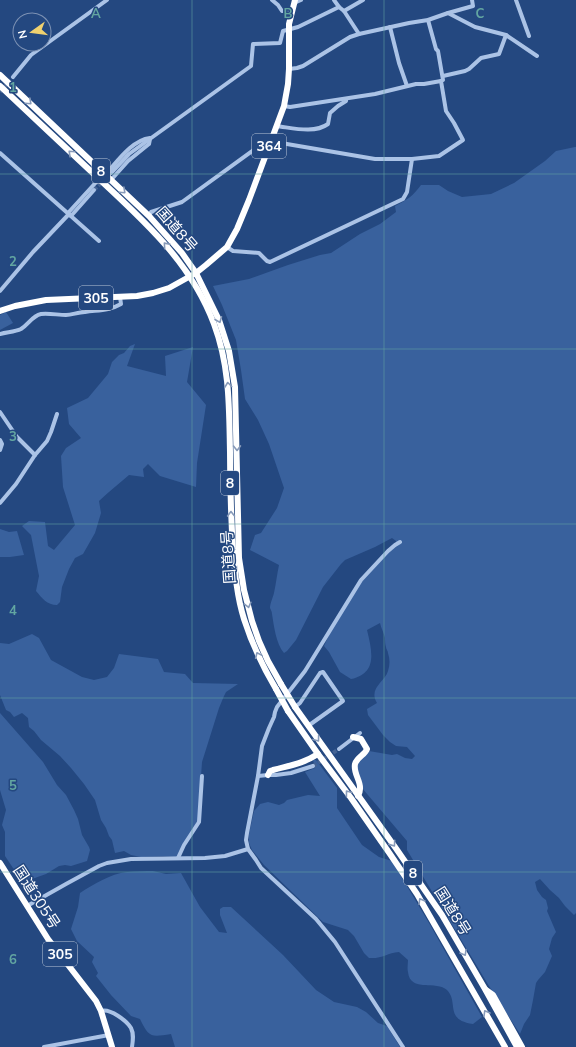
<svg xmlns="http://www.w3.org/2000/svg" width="576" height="1047" viewBox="0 0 576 1047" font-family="Mulish,'Noto Sans JP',sans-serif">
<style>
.green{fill:#39619d}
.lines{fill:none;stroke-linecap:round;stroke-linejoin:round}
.minor-tunnel{stroke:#456393;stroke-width:4;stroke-dasharray:4 2;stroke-linecap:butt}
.minor{stroke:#abc3e6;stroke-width:4}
.highway{stroke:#fff;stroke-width:6}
.highway-bridge{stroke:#fff;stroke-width:6}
.oneway{stroke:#879ab9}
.grid{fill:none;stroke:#63a6a1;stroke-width:1;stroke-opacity:0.55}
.labels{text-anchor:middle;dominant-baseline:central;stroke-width:3;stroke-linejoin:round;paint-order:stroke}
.shield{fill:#244880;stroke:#bdc8d9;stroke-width:1}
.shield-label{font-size:14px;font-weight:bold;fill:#fff}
.street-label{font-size:15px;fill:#fff;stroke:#244880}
.grid-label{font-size:13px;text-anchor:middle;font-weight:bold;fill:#63a6a1;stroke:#244880;stroke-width:3;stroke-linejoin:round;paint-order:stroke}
</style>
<rect width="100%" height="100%" fill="#244880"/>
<g class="green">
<path d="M575 147H576V913L574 915 565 906 559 898 550 890 540 879 535 882 537 890 542 897 546 900 548 908 547 911 556 932 552 938 549 949 552 956 545 972 538 980 536 983 533 1000 530 1015 524 1024 520 1034 489 986 407 850V841L362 788 357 768 358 761 369 751 392 755 397 754 405 758 412 759 415 756 407 747 396 746 390 742 383 735 368 715 367 709 377 703C368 688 385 682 388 671 390 665 390 659 388 653 388 651 386 649 386 647 385 644 385 641 385 638 384 633 381 628 380 623L367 630C372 651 378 673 351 679L340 672 329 652 324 646 334 624 365 577 396 545V541L392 538 375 547 345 560 341 564 323 587 296 640 287 651 284 653C276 644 274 626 272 614 272 612 271 610 270 608 270 604 273 597 274 593 276 584 277 574 279 565L250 550 255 535 261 533 277 508 284 488 269 444 258 420 245 399 241 370 236 340 222 305 213 286 249 279 288 265 320 255 331 253 360 234 380 224 396 212 395 206C407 200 413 196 421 185H439L448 191 462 197 491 194 514 183 545 161 556 151Z"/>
<polygon points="6,312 13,323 0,330 0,315"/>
<path d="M135 344 127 366 166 376 165 356 193 347 187 382 206 405 197 463 196 487 160 476 148 464 143 469 144 477 129 475C119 484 108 492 99 501L101 513 95 533 83 554 75 558 69 569 62 587 60 602 57 605C47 605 42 598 36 591L39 576 31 535 22 526 29 521 45 522 48 546 54 550 75 525 63 487 61 456 66 448 81 438 69 424 67 408 88 398 108 374 112 362 119 355 124 353 130 346Z"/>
<polygon points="0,529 9,532 17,531 24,555 10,557 0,557"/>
<polygon points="32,634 39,638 51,660 82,677 94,680 107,677 114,668 119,654 158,659 164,672 185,674 193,683 238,684 226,692 224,696 219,708 202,762 198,820 177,857 163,856 141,857 131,855 124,851 115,853 112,840 109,836 106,828 101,820 95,800 84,784 71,768 60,756 41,740 34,731 29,727 28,718 22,713 14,717 10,712 6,710 0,695 0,643 9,644"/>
<polygon points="0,713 43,762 57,785 66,795 74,810 78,819 82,835 89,847 90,850 87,861 71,866 65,865 59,866 46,874 32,879 23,878 13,868 5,856 5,832 2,825 6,810 0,790"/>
<path d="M313 760H316L337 788V808L362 845 379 857 392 861 429 923 482 1017 473 1024C444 1020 459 1002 447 990 437 980 410 993 408 972 407 968 408 964 408 960L399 952C387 953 382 959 369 958L364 953 354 936 348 930 323 922 264 865 252 850 249 843V834L254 811 260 804 268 802 279 805 284 803 287 800 308 795 320 796 305 772 315 768Z"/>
<path d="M153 871 166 874 181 873 200 907 219 932 227 933 220 915V909L223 907H231L283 955 316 990 334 1002 357 1007 366 1012 378 1023 387 1026 400 1047H175L171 1034C151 1037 149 1038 140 1019L131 1016 111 995 96 976 98 973 92 962 94 957 77 941 71 929 78 907 80 893C94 884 110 874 127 872 136 871 145 871 153 871Z"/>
</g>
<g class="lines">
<g class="minor-tunnel">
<polyline points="0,92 13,77"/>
<polyline points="94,190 109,175"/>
<polyline points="313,766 339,749"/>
</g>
<g class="minor">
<polyline points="272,0 278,5 282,11 292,11"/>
<polyline points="334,0 339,7"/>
<polyline points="516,0 529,36"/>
<polyline points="294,3 301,0"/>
<polyline points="344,11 363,0"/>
<polyline points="448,13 475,27 506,35 537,56"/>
<polyline points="390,27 399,63 407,86"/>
<polyline points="289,69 297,68 303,66 350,37 359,34 409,23 428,20 448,13 473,6 472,0"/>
<polyline points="443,76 465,71 469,69 481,58 499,54 506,35"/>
<polyline points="13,77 31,55 107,0"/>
<polyline points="284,106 290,107 375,94 416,84 424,84 441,81"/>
<path d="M276 126C293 128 314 134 328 124L330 113 338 106 346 101V99"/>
<polyline points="281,143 375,159 412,159 439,156 463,140 454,123 446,111 441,81 443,80 438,51 436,49 428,20"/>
<polyline points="0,153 99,241"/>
<polyline points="111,173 129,154 251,66 253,44 280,43 283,31 298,27 339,7 344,11 359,34"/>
<path d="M105 175C117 162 132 140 150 138"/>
<polyline points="111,180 128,161 149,144 150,139"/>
<polyline points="68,213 99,179"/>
<polyline points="71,216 94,190"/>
<polyline points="149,216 151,212 182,202 266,141 270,142"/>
<polyline points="227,247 233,251 259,253 267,261 270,262 403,199 407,192 412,159"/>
<polyline points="0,291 33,252 69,214"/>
<path d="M0 334C7 332 15 332 21 329 29 324 32 316 41 314 49 313 58 315 66 315 72 315 78 312 85 312 98 310 109 311 121 304L120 297"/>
<polyline points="0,412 17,437 35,455"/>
<polyline points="0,440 2,444 0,450"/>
<polyline points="0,503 16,484 35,455 47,441 51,432 57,414"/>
<polyline points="400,542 395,545 388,551 361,580 305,671 277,707 275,712 274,717 269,728 262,746 258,776 247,833 246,840 248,849 256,860 261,868 316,919 335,942 403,1047"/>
<polyline points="295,707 300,703 320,673 323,672 343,701 308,726"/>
<polyline points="339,749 360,733"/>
<polyline points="258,776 268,775 276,775 291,773 313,766"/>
<polyline points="178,858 184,845 199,822 202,776"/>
<polyline points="27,906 66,884 99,866 107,863 131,859 205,858 225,856 248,849"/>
<path d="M101 1011C110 1008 127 1021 131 1028 134 1034 133 1040 132 1047"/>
<polyline points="44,1047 109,1035"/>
</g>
<g class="highway">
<polyline points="0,75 149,216 182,253 196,273 219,320 229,351 235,387 239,558 244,590 252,621 259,641 268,661 281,684"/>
<path d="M0 86C32 116 65 147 97 177 144 221 191 262 214 324 230 367 229 407 230 452 230 485 231 517 233 550 235 573 237 597 244 619 252 644 263 667 276 689"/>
<polyline points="0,311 15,306 46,300 137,296 153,293 169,288 196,273 206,265 227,247 237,229 249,200 284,106 288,84 289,69 289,24 295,0"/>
<polyline points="295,707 395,847 442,915 485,989 517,1047"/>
<polyline points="288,711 318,754 351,798 390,854 417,894 505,1047"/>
<path d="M353 737 361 739 367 749C365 755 357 757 355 764 353 773 361 781 360 789 360 791 359 794 358 796"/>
<path d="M268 775 270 771 273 770C291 765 302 764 318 754"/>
<polyline points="0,863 48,939 96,1001 101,1011 112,1047"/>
<polyline points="486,990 493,995 522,1047"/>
</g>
<g class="highway-bridge">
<polyline points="281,684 295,707"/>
<polyline points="276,689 288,711"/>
</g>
</g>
<defs><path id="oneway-chevron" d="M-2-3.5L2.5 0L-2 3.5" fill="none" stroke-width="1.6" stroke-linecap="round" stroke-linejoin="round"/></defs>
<g class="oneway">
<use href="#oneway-chevron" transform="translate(29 102) rotate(43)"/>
<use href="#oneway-chevron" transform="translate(71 153) rotate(-137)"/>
<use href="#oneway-chevron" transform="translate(123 191) rotate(43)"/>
<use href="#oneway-chevron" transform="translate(166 245) rotate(-131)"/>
<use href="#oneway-chevron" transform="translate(219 320) rotate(68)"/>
<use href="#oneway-chevron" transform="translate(228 385) rotate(-97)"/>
<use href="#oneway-chevron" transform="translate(237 448) rotate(89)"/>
<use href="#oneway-chevron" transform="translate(231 514) rotate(-91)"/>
<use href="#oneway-chevron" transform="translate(248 605) rotate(76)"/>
<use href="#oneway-chevron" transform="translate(258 655) rotate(-114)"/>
<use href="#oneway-chevron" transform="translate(317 739) rotate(54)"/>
<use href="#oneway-chevron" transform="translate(348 793) rotate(-127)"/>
<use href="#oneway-chevron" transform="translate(393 844) rotate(55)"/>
<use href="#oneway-chevron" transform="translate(421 901) rotate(-120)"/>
<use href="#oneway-chevron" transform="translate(464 953) rotate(60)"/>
<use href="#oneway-chevron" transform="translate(486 1013) rotate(-120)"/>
</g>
<path class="grid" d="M192 0V1047M384 0V1047M0 174H576M0 349H576M0 524H576M0 698H576M0 872H576"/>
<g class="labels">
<g class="shield">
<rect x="252" y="134" width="34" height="24" rx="3"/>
<rect x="92" y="159" width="18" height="24" rx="3"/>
<rect x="79" y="286" width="34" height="24" rx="3"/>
<rect x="221" y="471" width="18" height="24" rx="3"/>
<rect x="404" y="861" width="18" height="24" rx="3"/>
<rect x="43" y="942" width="34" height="24" rx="3"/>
</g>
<g class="shield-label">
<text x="269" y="146">364</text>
<text x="101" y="171">8</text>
<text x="96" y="298">305</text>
<text x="230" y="483">8</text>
<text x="413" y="873">8</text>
<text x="60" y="954">305</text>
</g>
<g class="street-label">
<text transform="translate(177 229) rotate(49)">国道8号</text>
<text transform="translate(228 557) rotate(-94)">国道8号</text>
<text transform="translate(37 897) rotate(57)">国道305号</text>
<text transform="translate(453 911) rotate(58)">国道8号</text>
</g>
</g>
<g class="grid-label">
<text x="96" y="18">A</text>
<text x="288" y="18">B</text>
<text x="480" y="18">C</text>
<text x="13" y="92">1</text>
<text x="13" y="266">2</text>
<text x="13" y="441">3</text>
<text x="13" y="615">4</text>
<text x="13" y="790">5</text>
<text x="13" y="964">6</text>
</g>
<g transform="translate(32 32) rotate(256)"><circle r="19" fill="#244880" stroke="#7c91b3"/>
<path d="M0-3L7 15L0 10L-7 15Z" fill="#f0d16f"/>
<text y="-6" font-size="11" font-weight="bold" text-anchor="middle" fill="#ffffff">N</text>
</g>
</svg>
